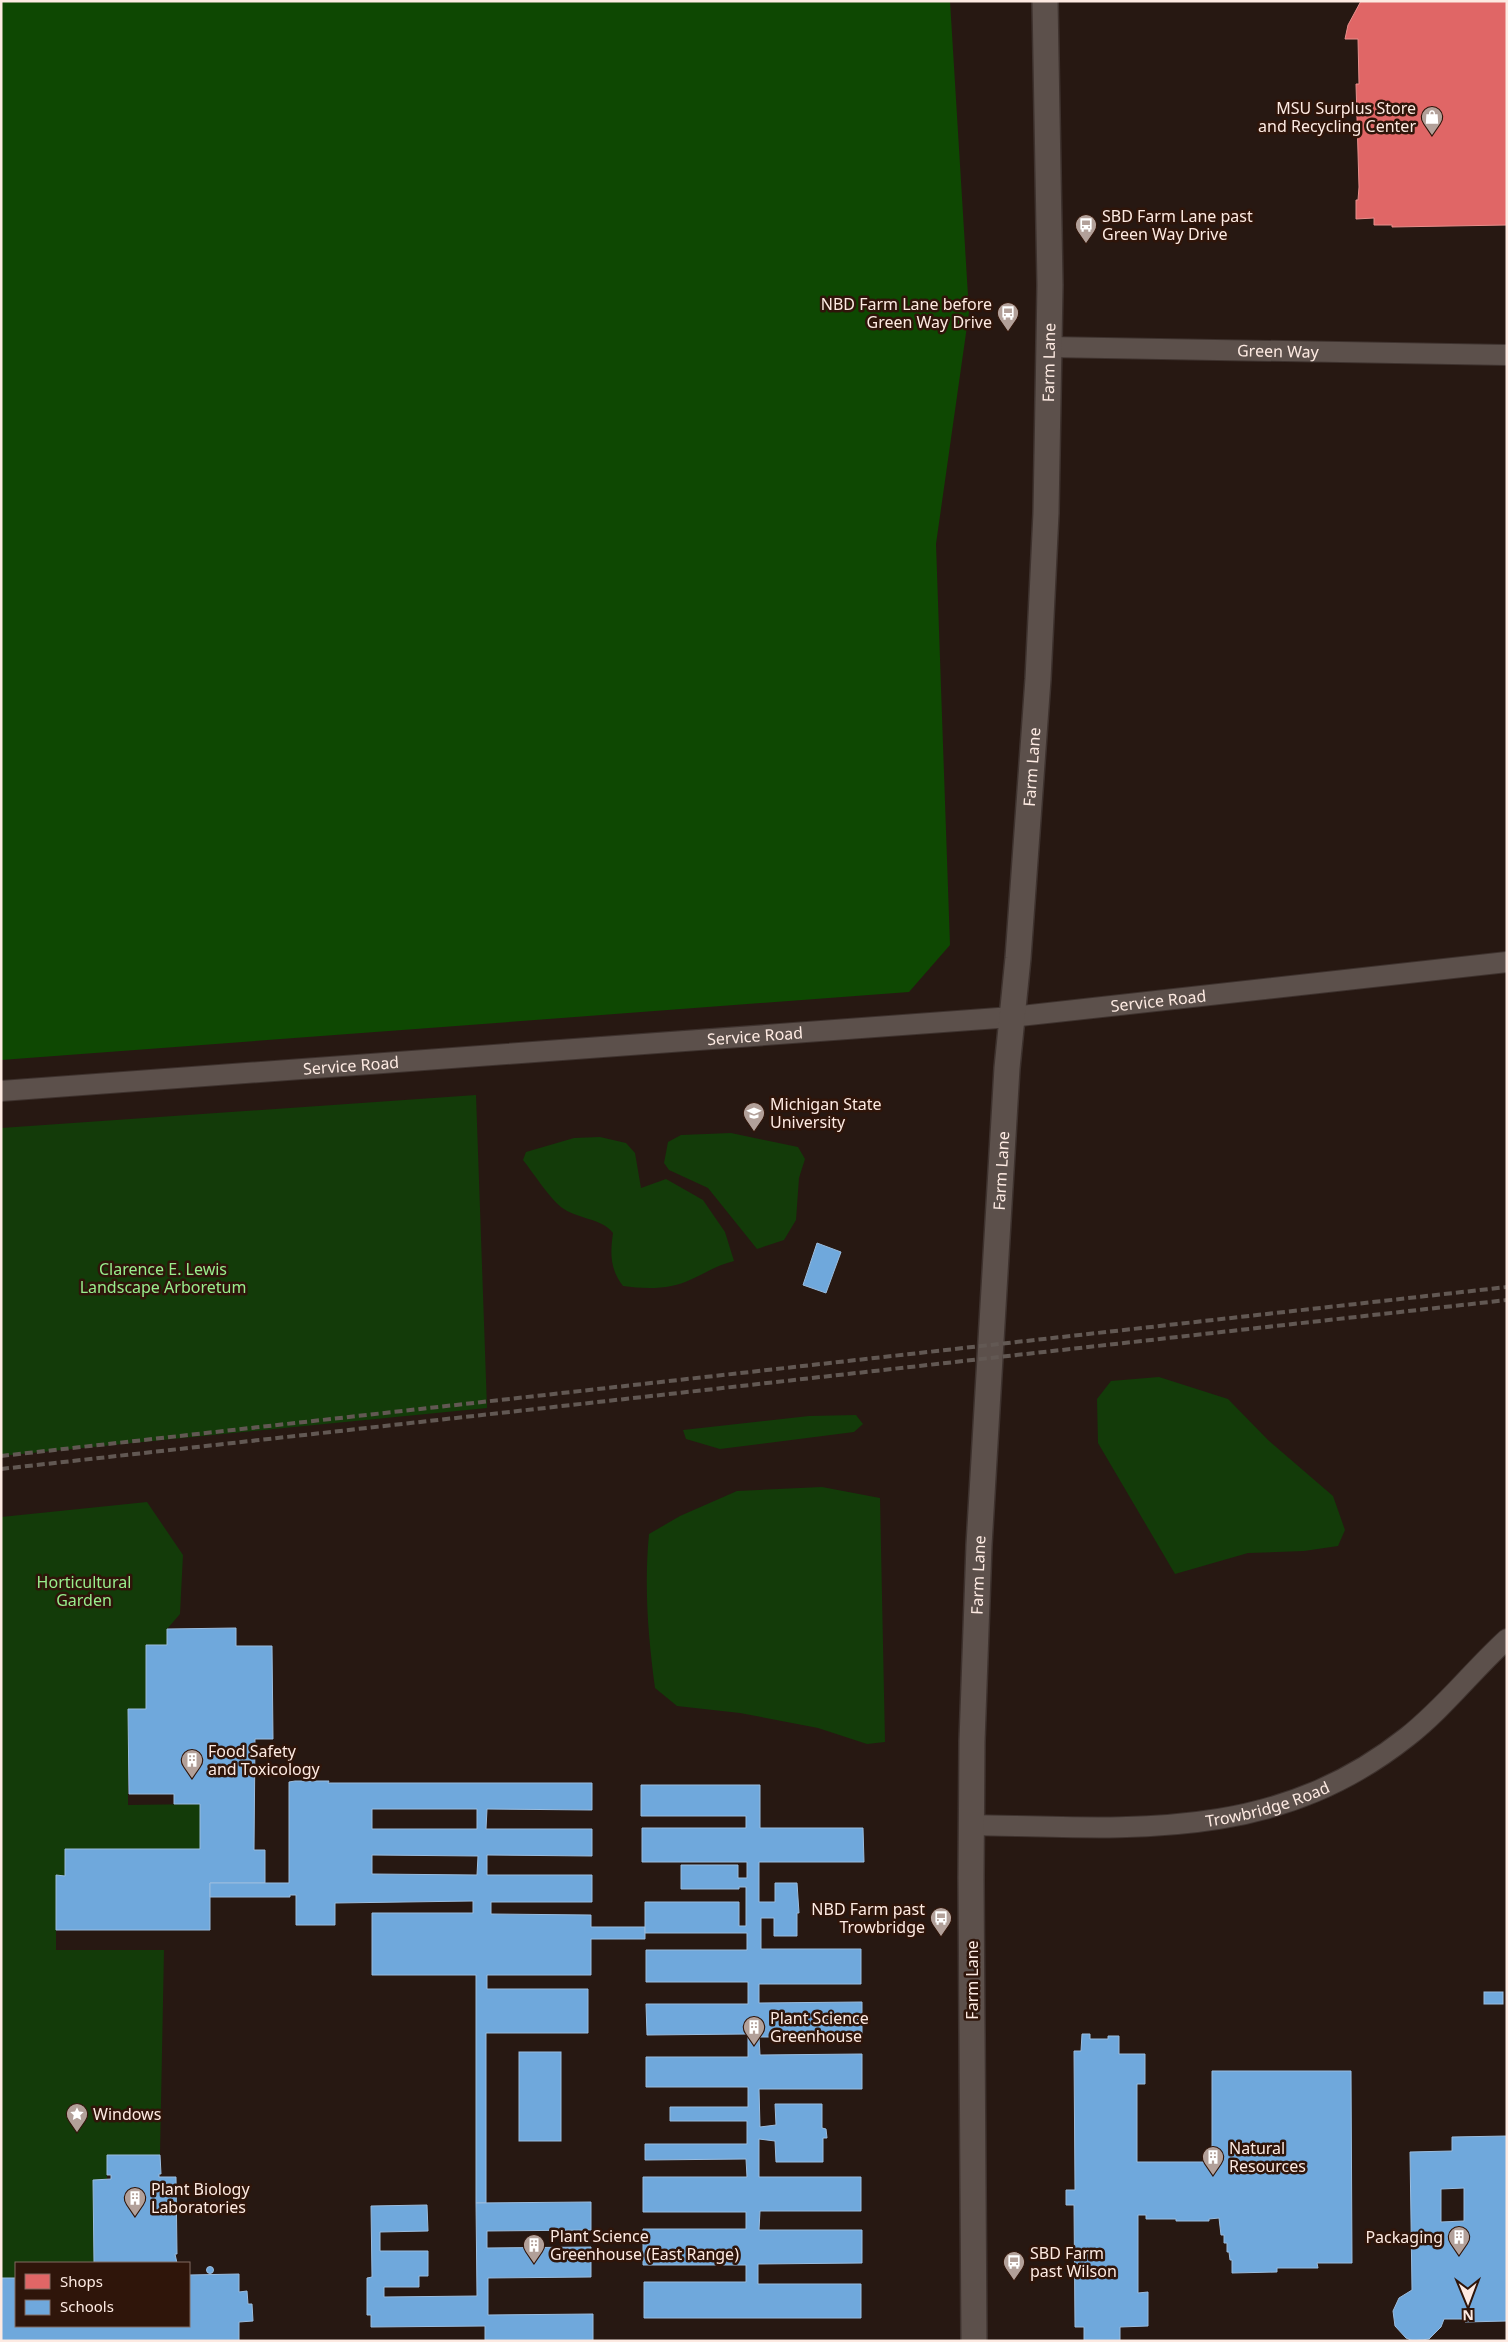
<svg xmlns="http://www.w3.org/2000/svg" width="1508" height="2342" viewBox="0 0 1508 2342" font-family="'Noto Sans',sans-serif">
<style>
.green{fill:#133b09}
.forest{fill:#0e4802}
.shops{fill:#e06666;stroke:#e98e8b}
.schools{fill:#6fa8dc;stroke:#9abcde;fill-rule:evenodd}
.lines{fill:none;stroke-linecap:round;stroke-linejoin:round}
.minor-casing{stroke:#3e322e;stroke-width:22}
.tertiary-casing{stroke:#3e322e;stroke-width:28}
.minor{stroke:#5c504b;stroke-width:20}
.tertiary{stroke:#5c504b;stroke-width:25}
.rail{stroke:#625853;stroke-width:4;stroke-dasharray:8 4;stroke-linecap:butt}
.labels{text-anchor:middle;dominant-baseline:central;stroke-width:5;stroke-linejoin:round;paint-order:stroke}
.poi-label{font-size:16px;fill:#fdeae2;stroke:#2f150a;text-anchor:start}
.street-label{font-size:16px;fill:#fdeae2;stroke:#2f150a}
.park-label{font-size:16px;fill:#99ee8d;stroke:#2f150a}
</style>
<rect width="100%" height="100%" fill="#271812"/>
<g class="green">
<polygon points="476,1095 487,1408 1,1456 1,1128"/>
<polygon points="731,1133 798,1147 805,1159 799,1178 796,1220 784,1240 757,1249 708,1188 669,1170 664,1163 668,1142 681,1135"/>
<path d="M600 1137 626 1143 635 1153 641 1188 666 1179 703 1200 725 1232 734 1261C718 1265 707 1272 692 1279 671 1290 645 1289 623 1286 610 1269 610 1254 613 1233 602 1218 576 1219 561 1207 548 1196 534 1174 523 1160L526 1152 574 1138Z"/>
<polygon points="1159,1377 1228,1399 1268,1440 1333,1496 1345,1530 1338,1546 1304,1551 1248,1553 1175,1574 1098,1443 1097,1399 1111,1381"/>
<polygon points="856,1415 863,1424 854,1432 720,1449 686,1439 683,1430 809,1416"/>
<path d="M822 1487 880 1498 885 1742 867 1744 818 1728 740 1713 677 1706 655 1688C648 1636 644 1586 649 1534L680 1516 737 1491Z"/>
<polygon points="147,1502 183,1555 180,1614 167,1629 167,1645 146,1709 128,1710 128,1805 200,1804 200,1849 65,1850 65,1876 56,1876 56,1950 164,1950 160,2155 107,2156 107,2179 93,2180 94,2263 16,2263 16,2278 1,2278 1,1517"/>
</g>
<polygon class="forest" points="1,1 950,1 969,312 936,544 950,945 909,992 1,1060"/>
<polygon class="shops" points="1361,1 1507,1 1507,225 1392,227 1392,225 1374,225 1374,218 1356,219 1356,200 1358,200 1359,187 1356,84 1359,84 1358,39 1345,39 1348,25"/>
<g class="schools">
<polygon points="817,1243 841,1252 826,1293 803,1285"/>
<polygon points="236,1628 236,1646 272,1646 273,1739 255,1739 254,1850 265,1850 265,1883 210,1883 210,1930 56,1930 56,1875 65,1876 65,1849 200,1849 200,1804 174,1804 174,1794 129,1794 128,1709 146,1709 146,1645 167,1645 167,1629"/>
<path d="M295 1781H329L328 1783H592V1810L487 1809 486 1829H592V1856L487 1855V1875H592V1902H491V1914L591 1915V1927H645V1939H591V1975H487V1989H588V2033H486V2203H476V1975H372V1913H473V1901L335 1903V1925H296V1895H290V1897H210V1883H289V1782ZM372 1809H477V1829H372ZM372 1855 478 1856 477 1875 372 1874Z"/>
<polygon points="641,1785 760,1785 760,1828 863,1828 864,1862 759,1862 759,1902 775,1902 775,1883 797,1883 799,1913 797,1913 797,1936 774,1936 774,1918 761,1918 761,1949 861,1949 861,1984 759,1984 759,2003 862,2002 862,2037 759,2037 760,2055 862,2054 862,2089 759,2089 760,2127 776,2125 775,2104 822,2104 822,2128 826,2129 827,2138 823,2138 823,2162 776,2162 775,2141 759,2139 759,2177 861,2177 861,2211 760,2211 759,2230 862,2230 862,2263 758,2264 758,2284 861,2284 861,2318 644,2318 644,2282 746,2282 746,2265 643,2265 643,2229 746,2229 746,2212 643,2212 643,2177 747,2177 746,2159 645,2160 645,2144 747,2144 747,2121 670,2121 670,2107 748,2107 748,2087 646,2087 646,2057 748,2057 748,2034 647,2035 646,2004 748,2004 748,1982 646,1982 646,1950 747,1950 747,1933 645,1933 645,1902 739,1902 739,1926 746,1926 746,1887 739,1887 739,1889 681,1889 681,1865 738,1865 738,1878 747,1878 747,1862 642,1862 642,1828 746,1828 746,1816 641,1816"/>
<rect x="1484" y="1992" width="19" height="12"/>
<polygon points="1082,2034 1090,2034 1090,2039 1108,2039 1108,2036 1119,2036 1119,2054 1145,2054 1145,2084 1137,2084 1137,2162 1212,2162 1212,2071 1351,2071 1352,2263 1317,2263 1318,2268 1277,2268 1277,2272 1232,2273 1232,2260 1230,2260 1229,2252 1227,2252 1227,2243 1224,2243 1224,2235 1221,2235 1219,2218 1209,2219 1209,2221 1176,2221 1176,2219 1146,2219 1146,2215 1138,2215 1138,2293 1148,2292 1148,2326 1120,2327 1120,2341 1084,2341 1084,2327 1075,2327 1074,2205 1066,2205 1066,2190 1075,2190 1074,2051 1081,2051"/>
<rect x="519" y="2052" width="42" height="89"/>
<path d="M1507 2136V2321L1465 2322 1464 2319H1444L1441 2327 1429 2339 1413 2341 1406 2338 1395 2326 1393 2311 1399 2298 1412 2290 1410 2152 1452 2151V2137ZM1464 2188V2221L1441 2222V2189Z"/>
<polygon points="107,2155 160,2155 161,2174 159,2174 159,2177 176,2177 177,2254 175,2254 177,2263 94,2263 93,2180 111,2179 111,2175 107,2175"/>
<polygon points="591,2202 591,2230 487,2231 487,2248 591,2247 591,2277 488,2278 488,2315 593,2314 593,2341 485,2341 485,2326 371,2327 371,2315 367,2315 367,2278 372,2277 371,2206 427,2205 428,2231 380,2232 380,2251 428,2251 428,2276 419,2276 419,2287 384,2287 384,2297 477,2296 476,2203"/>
<circle cx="210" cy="2270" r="3.5"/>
<polygon points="239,2274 239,2292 247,2291 248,2304 252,2304 253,2321 239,2322 239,2341 1,2341 1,2278 16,2278 16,2326 189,2326 189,2275"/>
</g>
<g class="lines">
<g class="minor-casing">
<g id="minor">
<path id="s1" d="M1049 347 1507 355"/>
<path id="s2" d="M1 1091 1012 1017 1507 962"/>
<path id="s3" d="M972 1825C1131 1828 1273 1843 1407 1737 1444 1708 1472 1671 1507 1639"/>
</g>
</g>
<g class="tertiary-casing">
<g id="tertiary">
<path id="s4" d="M974 2341 971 1878 972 1741 979 1545 1007 1068 1018 958 1038 679 1046 513 1050 285 1045 1"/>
</g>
</g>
<use href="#minor" class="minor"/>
<use href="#tertiary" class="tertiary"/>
<g class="rail">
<polyline points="1,1456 1507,1287"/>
<polyline points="1,1469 1507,1300"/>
</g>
</g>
<defs>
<g id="shop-pin" transform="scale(1.125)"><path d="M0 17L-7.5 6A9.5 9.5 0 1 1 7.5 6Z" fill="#b2a099" stroke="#2f150a"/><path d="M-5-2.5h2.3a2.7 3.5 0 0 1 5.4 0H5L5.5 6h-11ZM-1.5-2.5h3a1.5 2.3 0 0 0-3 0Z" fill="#fff"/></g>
<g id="bus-pin" transform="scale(1.125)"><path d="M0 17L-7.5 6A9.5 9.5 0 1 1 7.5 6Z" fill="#b2a099" stroke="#2f150a"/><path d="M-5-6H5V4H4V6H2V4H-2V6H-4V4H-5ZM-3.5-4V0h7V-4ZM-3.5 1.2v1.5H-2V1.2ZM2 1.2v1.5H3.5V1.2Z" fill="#fff"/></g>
<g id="university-pin" transform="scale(1.125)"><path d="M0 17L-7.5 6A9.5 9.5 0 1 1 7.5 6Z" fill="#b2a099" stroke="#2f150a"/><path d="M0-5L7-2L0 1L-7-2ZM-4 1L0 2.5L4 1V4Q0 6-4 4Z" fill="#fff"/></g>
<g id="building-pin" transform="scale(1.125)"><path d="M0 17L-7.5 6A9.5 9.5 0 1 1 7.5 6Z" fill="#b2a099" stroke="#2f150a"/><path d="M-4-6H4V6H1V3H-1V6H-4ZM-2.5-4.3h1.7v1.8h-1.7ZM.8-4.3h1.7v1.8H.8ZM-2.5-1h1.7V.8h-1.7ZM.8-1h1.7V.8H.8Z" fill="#fff"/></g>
<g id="sight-pin" transform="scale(1.125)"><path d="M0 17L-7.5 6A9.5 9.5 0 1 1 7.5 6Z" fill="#b2a099" stroke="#2f150a"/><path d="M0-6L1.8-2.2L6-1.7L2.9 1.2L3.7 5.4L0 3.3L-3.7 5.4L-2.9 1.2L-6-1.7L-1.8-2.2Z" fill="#fff"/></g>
</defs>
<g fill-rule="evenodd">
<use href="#shop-pin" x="1432" y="117"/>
<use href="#bus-pin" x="1086" y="225"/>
<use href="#bus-pin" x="1008" y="313"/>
<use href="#university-pin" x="754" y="1113"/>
<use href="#building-pin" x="192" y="1760"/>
<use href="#bus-pin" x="941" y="1918"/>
<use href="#building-pin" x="754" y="2027"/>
<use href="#sight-pin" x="77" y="2114"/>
<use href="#building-pin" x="1213" y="2157"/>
<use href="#building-pin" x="135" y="2198"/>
<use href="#building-pin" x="1459" y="2237"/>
<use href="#building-pin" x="534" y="2245"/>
<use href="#bus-pin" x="1014" y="2262"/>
</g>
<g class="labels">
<g class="poi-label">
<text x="1416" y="108" text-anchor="end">MSU Surplus Store<tspan x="1416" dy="18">and Recycling Center</tspan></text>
<text x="1102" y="216">SBD Farm Lane past<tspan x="1102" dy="18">Green Way Drive</tspan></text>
<text x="992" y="304" text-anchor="end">NBD Farm Lane before<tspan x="992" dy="18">Green Way Drive</tspan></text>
<text x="770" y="1104">Michigan State<tspan x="770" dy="18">University</tspan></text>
<text x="208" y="1751">Food Safety<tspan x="208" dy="18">and Toxicology</tspan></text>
<text x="925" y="1909" text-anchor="end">NBD Farm past<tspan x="925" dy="18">Trowbridge</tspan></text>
<text x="770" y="2018">Plant Science<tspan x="770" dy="18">Greenhouse</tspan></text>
<text x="93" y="2114">Windows</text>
<text x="1229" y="2148">Natural<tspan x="1229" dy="18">Resources</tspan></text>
<text x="151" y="2189">Plant Biology<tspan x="151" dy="18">Laboratories</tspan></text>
<text x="550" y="2236">Plant Science<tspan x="550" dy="18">Greenhouse (East Range)</tspan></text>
<text x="1443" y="2237" text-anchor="end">Packaging</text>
<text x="1030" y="2253">SBD Farm<tspan x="1030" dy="18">past Wilson</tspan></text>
</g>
<g class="street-label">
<text stroke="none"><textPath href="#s1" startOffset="229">Green Way</textPath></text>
<text stroke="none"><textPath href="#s4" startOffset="1981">Farm Lane</textPath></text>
<text stroke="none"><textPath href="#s4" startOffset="1576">Farm Lane</textPath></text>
<text stroke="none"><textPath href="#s2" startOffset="1161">Service Road</textPath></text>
<text stroke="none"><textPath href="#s2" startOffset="756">Service Road</textPath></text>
<text stroke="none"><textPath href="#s2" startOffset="351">Service Road</textPath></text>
<text stroke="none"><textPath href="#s4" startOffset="1171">Farm Lane</textPath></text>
<text stroke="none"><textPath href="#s4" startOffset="766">Farm Lane</textPath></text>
<text stroke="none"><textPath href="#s3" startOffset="298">Trowbridge Road</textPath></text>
<text transform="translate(972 1980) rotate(-90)">Farm Lane</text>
</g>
<g class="park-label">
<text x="163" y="1269">Clarence E. Lewis<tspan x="163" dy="18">Landscape Arboretum</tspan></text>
<text x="84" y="1582">Horticultural<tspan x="84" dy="18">Garden</tspan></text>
</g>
</g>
<rect width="1508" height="2342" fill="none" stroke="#fdeae2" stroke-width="5"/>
<rect x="15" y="2262" width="175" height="65" fill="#2f150a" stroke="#816a60"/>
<rect x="25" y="2274" width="25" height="15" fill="#e06666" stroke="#816a60"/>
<text x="60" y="2287" font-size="15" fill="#fdeae2">Shops</text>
<rect x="25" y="2300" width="25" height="15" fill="#6fa8dc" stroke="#816a60"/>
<text x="60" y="2312" font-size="15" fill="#fdeae2">Schools</text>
<g transform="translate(1468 2302) rotate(179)" stroke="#2f150a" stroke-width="4" paint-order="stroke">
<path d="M0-4L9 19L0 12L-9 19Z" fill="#fdeae2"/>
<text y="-8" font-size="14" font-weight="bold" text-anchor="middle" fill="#fdeae2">N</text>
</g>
</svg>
